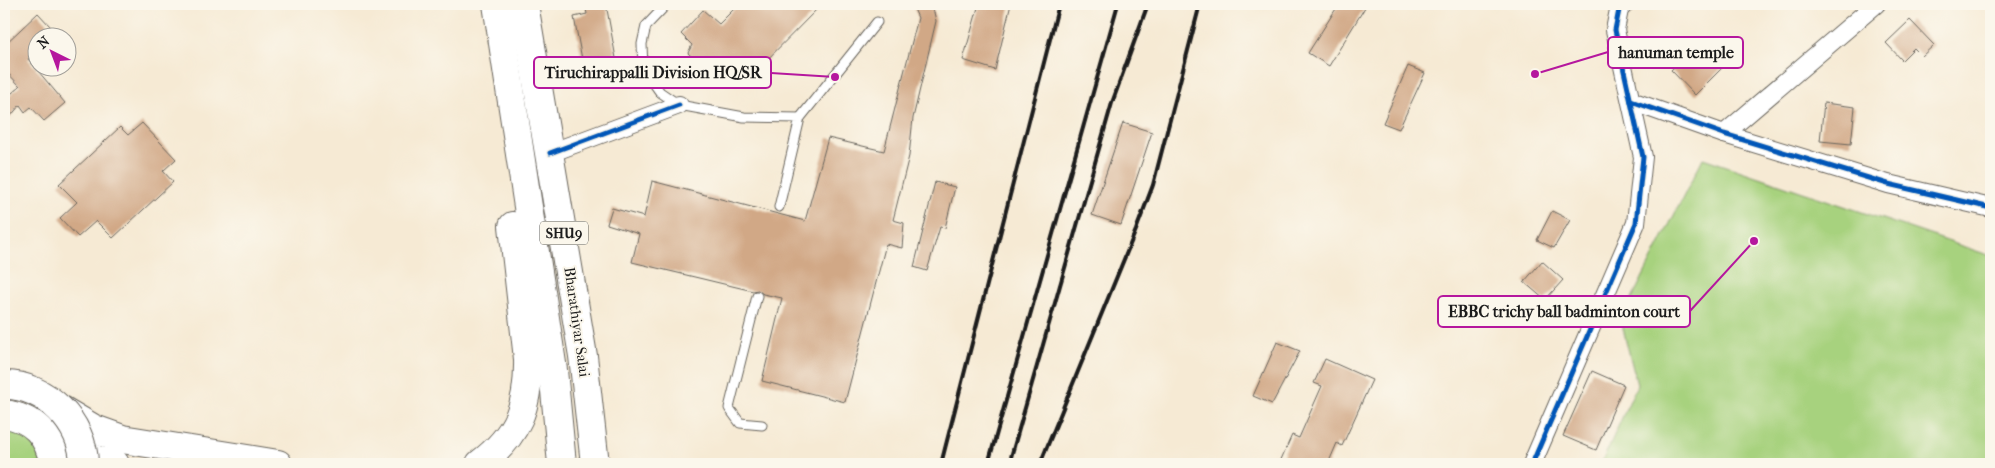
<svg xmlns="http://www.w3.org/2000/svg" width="1995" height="468" viewBox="0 0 1995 468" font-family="'IM FELL French Canon',serif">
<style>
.green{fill:#a7d27e;stroke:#62774d}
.building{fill:#d1a886}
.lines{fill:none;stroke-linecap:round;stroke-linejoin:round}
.lane-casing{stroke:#68645c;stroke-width:11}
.street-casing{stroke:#68645c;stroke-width:20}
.primary-casing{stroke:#68645c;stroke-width:30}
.lane{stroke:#fff;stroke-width:9}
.street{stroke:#fff;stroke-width:18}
.primary{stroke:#fff;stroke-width:28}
.rail{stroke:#1c1c1c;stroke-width:4}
.highway-bridge-casing{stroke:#68645c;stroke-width:30;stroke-linecap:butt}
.highway-bridge{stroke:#fff;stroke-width:28}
.cycleway-casing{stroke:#fbf7ec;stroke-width:8}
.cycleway{stroke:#0057b8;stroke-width:5}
.labels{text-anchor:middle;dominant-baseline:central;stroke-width:4;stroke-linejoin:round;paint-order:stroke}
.shield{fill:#fbf7ec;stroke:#5f5e5a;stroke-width:1}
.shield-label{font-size:14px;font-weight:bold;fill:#1c1c1c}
.street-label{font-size:15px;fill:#1c1c1c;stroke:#fbf7ec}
.leader{fill:none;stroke:#b5179e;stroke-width:2}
.callout-dot{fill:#b5179e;stroke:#fbf7ec;stroke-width:2}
.callout{fill:#fbf7ec;stroke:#b5179e;stroke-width:2}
.callout-label{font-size:16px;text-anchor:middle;font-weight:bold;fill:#1c1c1c}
</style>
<rect width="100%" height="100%" fill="#fbf7ec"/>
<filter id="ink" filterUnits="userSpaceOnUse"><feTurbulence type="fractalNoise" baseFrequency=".02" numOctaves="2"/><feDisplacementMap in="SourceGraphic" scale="10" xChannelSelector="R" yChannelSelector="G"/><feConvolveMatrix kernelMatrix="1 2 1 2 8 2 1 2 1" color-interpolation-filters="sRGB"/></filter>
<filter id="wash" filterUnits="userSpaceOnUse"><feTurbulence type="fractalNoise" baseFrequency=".0096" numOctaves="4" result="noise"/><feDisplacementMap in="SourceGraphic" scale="20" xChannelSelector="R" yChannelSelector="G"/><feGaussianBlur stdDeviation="1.12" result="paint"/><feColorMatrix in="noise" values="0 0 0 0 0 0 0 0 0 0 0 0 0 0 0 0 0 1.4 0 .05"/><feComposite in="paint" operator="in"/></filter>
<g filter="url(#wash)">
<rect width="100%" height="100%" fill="#f6ead4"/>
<g class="green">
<polygon points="1703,158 1991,256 1991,453 1987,464 1601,464 1637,385 1621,320"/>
<polygon points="4,424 33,438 45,464 4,464"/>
</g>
<g id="blocks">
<g class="building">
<polygon points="585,4 606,4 620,80 587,86 574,17 587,14"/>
<polygon points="739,4 822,4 751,76 745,69 731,84 720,73 709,74 688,53 692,45 681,34 703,10 719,24"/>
<polygon points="912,4 932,4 936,21 913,118 909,156 893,220 904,223 902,248 886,244 845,402 762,381 782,298 763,294 758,290 753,291 632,262 639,234 607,224 612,208 644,217 652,181 805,221 828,138 884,151 918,18"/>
<polygon points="979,4 1011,4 995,70 963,60"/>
<polygon points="1339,4 1367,4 1329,66 1308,53"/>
<polygon points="38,13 61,38 38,38 38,50 28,59 65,103 44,121 31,107 25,112 20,105 4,124 4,100 20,86 4,69 4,45"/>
<polygon points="1910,20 1934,45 1922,56 1914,48 1902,60 1886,43"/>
<polygon points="1699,43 1723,67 1695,95 1671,70"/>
<polygon points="1408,66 1425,73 1399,129 1383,123"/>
<polygon points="1824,103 1855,107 1851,144 1820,141"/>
<polygon points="142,123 176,159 163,171 173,182 113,238 96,221 78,237 60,218 77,202 59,184 120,127 128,135"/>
<polygon points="1123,123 1152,132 1121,225 1092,215"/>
<polygon points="935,182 955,187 945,228 940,227 927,271 914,267"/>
<polygon points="1552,211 1570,220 1554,248 1537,240"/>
<polygon points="1542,261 1563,280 1545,300 1524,282"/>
<polygon points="1277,342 1300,351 1272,404 1253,396"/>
<polygon points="1325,359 1372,380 1342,446 1337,443 1328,464 1279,464 1292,435 1299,438 1322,386 1314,383"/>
<polygon points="1592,371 1624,385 1596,450 1563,436"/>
</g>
</g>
</g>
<g filter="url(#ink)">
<use href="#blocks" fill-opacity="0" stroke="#68645c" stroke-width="1"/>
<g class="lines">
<g class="lane-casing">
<g id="lane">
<polyline points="667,4 646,26 642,44 643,68 660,92 679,105 744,117 800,118 779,207"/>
<polyline points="800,118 877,22"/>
<polyline points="757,296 729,408 740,423 762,425"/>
</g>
</g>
<g class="street-casing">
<g id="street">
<polyline points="1631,101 1724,134 1888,184 1991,208"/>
<polyline points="1724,134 1876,4"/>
<polyline points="550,153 679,105"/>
<polyline points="1532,464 1636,223 1643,157 1615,30 1619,10 1624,4"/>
</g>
</g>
<g class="primary-casing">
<g id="primary">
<polyline points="497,4 553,370 562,464"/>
<polyline points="524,4 583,356 595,464"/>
<polyline points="62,410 94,429 122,439 278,464"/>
<path d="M4 414C34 418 48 435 54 464"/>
<polyline points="35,425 96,460 115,464"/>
<path d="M480 464C518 435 529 406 528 359L513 226"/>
</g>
</g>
<use href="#lane" class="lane"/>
<use href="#street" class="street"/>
<use href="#primary" class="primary"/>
<g class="rail">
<polyline points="941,464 1059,4"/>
<polyline points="988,464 1118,4"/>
<polyline points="1009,464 1112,103 1148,4"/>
<polyline points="1040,464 1136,230 1153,185 1200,4"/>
</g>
<g class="highway-bridge-casing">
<path id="highway-bridge" d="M4 385C45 384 84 423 84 464"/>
</g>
<use href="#highway-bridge" class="highway-bridge"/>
<g class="cycleway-casing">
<g id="cycleway">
<polyline points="1631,101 1724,134 1888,184 1991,208"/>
<polyline points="550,153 679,105"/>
<polyline points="1532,464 1636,223 1643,157 1615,30 1619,10 1624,4"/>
</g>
</g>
<use href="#cycleway" class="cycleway"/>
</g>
</g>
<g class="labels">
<rect class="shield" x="540" y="221.5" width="48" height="23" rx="4"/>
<g class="shield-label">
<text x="564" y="233">SHU9</text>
</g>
<g class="street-label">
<text transform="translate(577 322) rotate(82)">Bharathiyar Salai</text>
</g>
</g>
<path class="leader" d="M1535 74L1608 52M835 77L771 73M1754 241L1690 311"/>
<g class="callout-dot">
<circle cx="1535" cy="74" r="5"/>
<circle cx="835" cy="77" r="5"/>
<circle cx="1754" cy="241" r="5"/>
</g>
<g class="callout">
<rect x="1608" y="37" width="135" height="31" rx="5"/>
<rect x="534" y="57" width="237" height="31" rx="5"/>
<rect x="1438" y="296" width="252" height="31" rx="5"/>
</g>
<g class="callout-label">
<text x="1676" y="58">hanuman temple</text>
<text x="653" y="78">Tiruchirappalli Division HQ/SR</text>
<text x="1564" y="317">EBBC trichy ball badminton court</text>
</g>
<rect width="1995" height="468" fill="none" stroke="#fbf7ec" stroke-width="20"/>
<g transform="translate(52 52) rotate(318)"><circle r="24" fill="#fbf7ec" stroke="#a29f99"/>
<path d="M0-4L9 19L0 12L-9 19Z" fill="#b5179e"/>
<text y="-8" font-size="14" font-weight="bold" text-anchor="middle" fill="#1c1c1c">N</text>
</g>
</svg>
